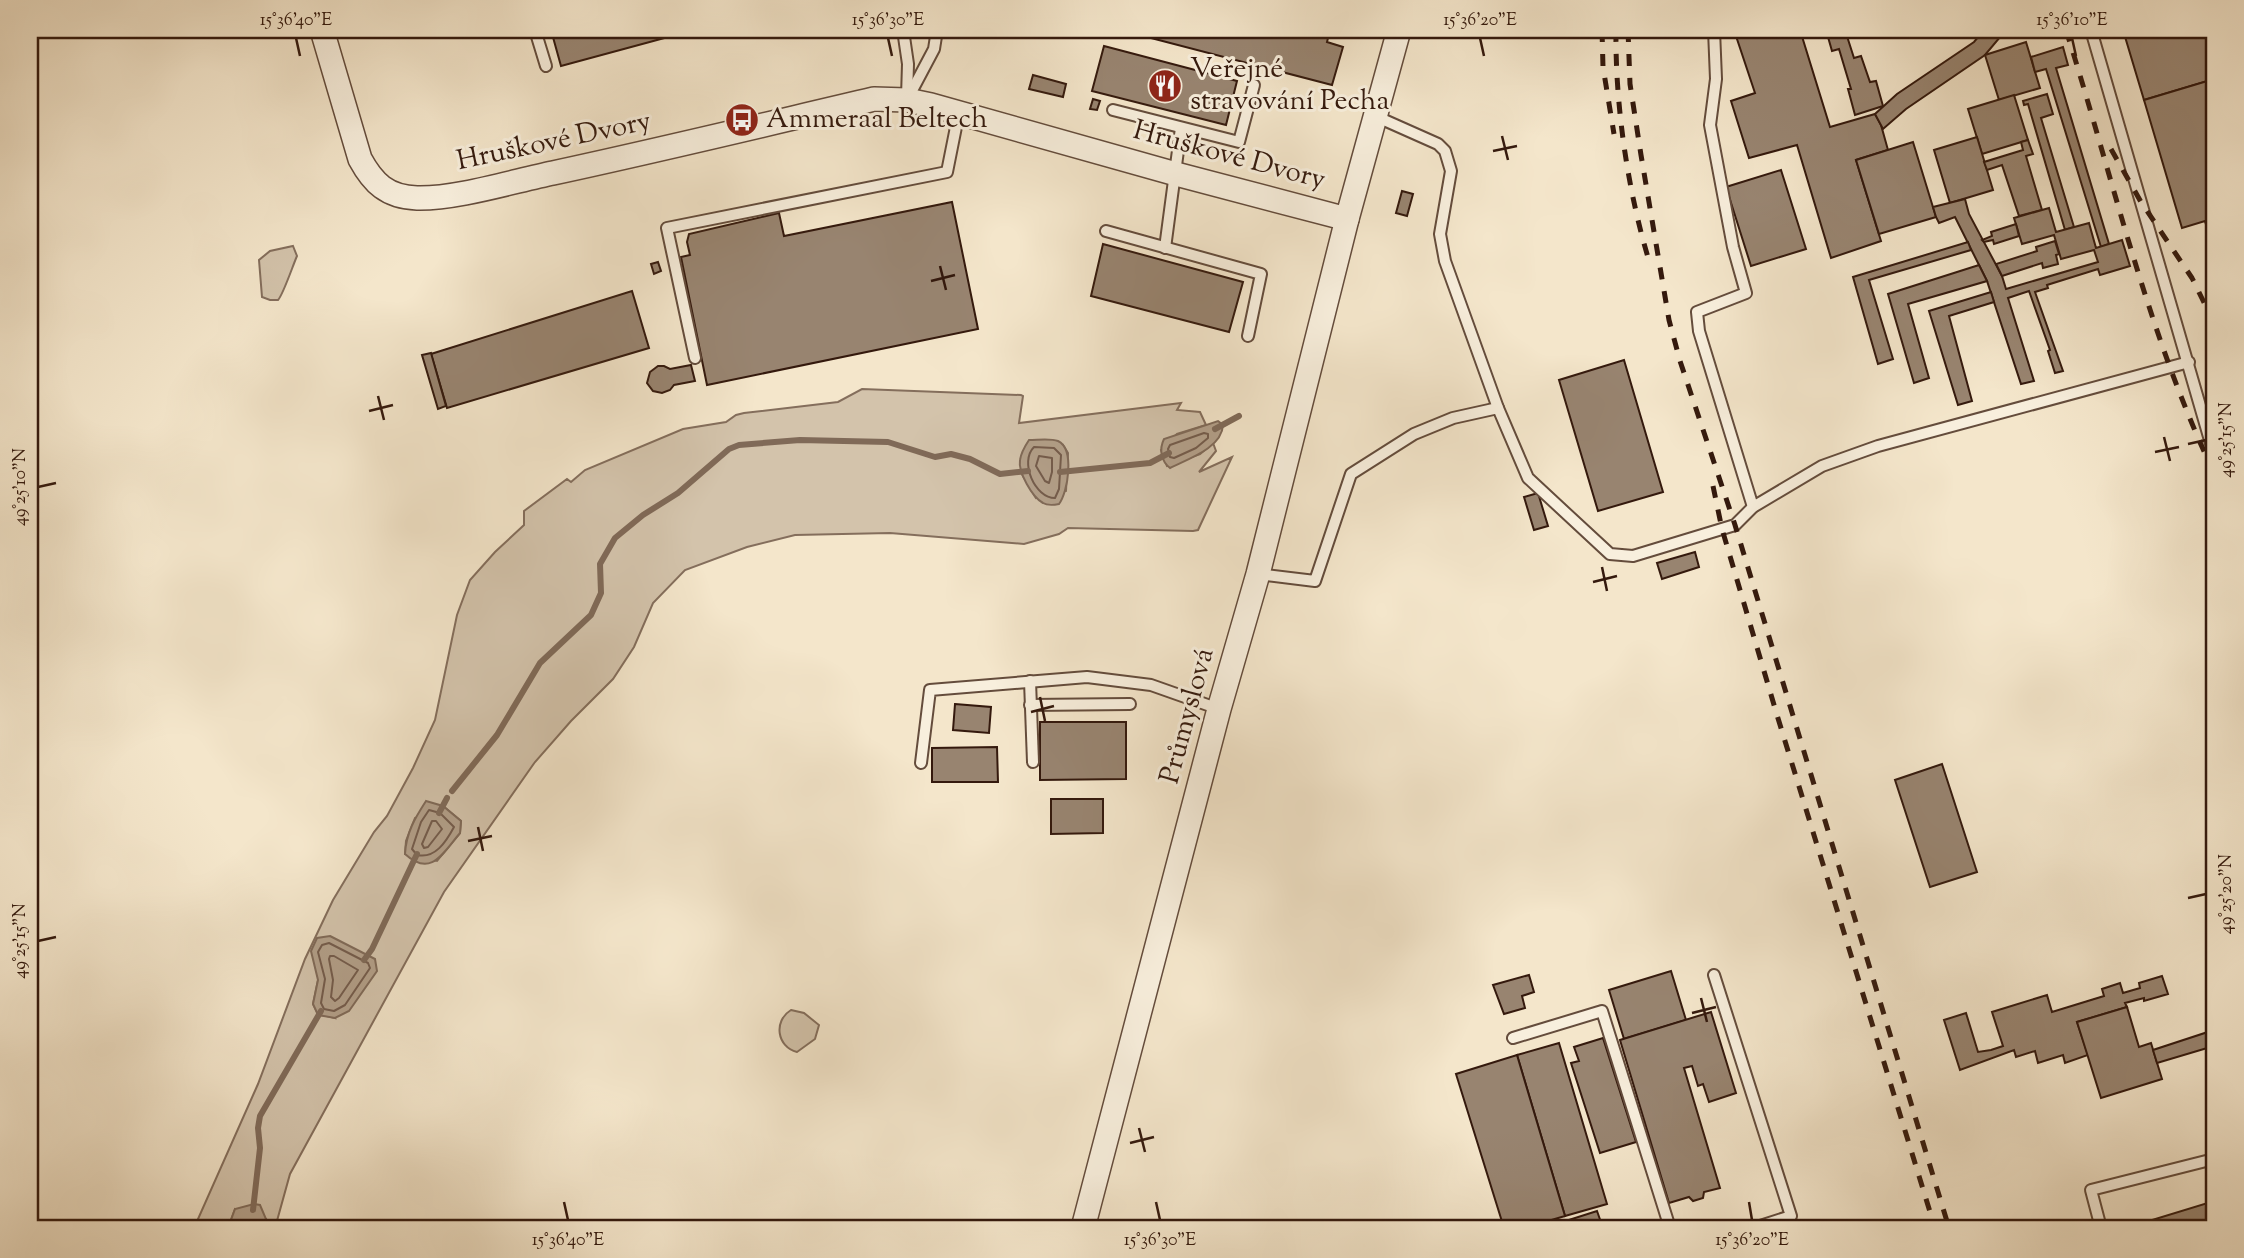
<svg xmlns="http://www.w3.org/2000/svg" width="2244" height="1258" viewBox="0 0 2244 1258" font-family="'Sorts Mill Goudy',serif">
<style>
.green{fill:#d3c3ab;stroke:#846e5c;stroke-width:2;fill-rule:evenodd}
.water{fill:#b3a08a;stroke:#806a58;stroke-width:2}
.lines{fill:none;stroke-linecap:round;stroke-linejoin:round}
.shore{stroke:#745c4c;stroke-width:2}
.stream{stroke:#806a58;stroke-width:6}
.building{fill:#988470;stroke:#34190d;stroke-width:2}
.lane-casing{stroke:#644c3c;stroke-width:14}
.street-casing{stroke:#644c3c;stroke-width:26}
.lane{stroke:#f8efdd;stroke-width:10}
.street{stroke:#f8efdd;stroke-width:23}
.rail{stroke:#34190d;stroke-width:5;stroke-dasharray:12 12;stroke-linecap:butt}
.ticks{fill:none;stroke:#34190d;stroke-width:2.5}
.labels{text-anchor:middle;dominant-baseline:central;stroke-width:6;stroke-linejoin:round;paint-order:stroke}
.poi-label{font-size:28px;fill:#34190d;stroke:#f8efdd;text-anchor:start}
.street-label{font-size:28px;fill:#34190d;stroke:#f8efdd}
.neatline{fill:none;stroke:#34190d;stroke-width:2.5}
.ticks-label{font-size:18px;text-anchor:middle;fill:#34190d}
</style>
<rect width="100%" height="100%" fill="#f4e6cb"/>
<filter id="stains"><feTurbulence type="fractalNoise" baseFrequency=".00286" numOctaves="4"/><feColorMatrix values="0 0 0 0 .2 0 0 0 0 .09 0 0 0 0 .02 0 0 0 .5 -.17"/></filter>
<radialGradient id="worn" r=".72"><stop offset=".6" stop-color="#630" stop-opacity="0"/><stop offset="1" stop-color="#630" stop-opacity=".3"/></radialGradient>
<g class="green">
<path d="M293 246 297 256C293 265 283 295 278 300H270L262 297 259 260 270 251Z"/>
<path d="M862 389 1021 395 1023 396 1019 423 1181 403 1177 410 1200 412 1206 425 1177 434 1161 450 1167 466 1200 454 1213 443 1216 451 1199 472 1232 457 1198 530 1193 531 1068 528 1059 534 1024 544 890 533 795 535 747 547 685 570 653 603 634 647 613 679 571 721 535 762 444 892 290 1174 275 1228H264L266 1219 235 1209 228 1228H194L258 1084 305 959 333 900 374 832 387 816 413 768 435 720 457 615 470 580 495 552 524 525V511L567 479 571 482 585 470 683 429 726 422 736 415 744 413 838 402ZM1063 445 1068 453 1066 491 1036 498 1020 471ZM443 806 461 821 460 833 437 861 405 854 406 841 415 818ZM318 980 335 1018 318 1014 313 1004Z"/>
<path d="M791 1010 804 1013 819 1025 815 1039 797 1052C777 1047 773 1021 791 1010Z"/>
</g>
<g class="water">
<path d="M1218 421 1223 425C1222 448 1188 459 1170 468 1161 461 1159 449 1164 439Z"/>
<path d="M1029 440C1038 440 1050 438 1058 441 1075 449 1068 492 1059 504 1054 505 1048 506 1043 503 1032 497 1018 472 1020 460 1021 453 1025 446 1029 440Z"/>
<path d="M426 801 443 806 461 821 460 833C443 853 431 878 405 854 406 833 415 818 426 801Z"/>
<polygon points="330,936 375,959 377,971 349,1011 335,1018 318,1015 313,1004 318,980 311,951 317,938"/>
<polygon points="254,1204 260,1205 266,1219 264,1228 228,1228 235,1209"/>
</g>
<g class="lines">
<g class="shore">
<polygon points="1204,433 1208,434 1208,438 1196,448 1174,458 1170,457 1168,449 1170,445"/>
<path d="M1034 447 1054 448 1061 455 1059 489 1055 498C1035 498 1019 462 1034 447Z"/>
<polygon points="1039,456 1052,458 1052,472 1049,483 1045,481 1036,466"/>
<path d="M429 810 440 813 454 827C446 842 435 859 417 855L412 849 421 822Z"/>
<polygon points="432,821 436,821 442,829 428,847 424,848 422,844"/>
<polygon points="329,943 368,963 370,968 345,1005 334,1011 324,1009 321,1003 325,979 318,952 322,945"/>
<polygon points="330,956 334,956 358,970 339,998 335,1001 331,997 333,980 329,959"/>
</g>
<g class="stream">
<polyline points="1215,429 1239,416"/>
<polyline points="1060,472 1150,463 1169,453"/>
<polyline points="452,791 497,735 540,663 591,615 601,593 600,564 615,538 643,515 678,493 729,449 739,445 800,440 888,442 935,457 951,454 970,459 1000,474 1028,471"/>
<polyline points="439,813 447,798"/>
<polyline points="364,960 372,949 417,854"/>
<polyline points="253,1210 260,1148 258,1128 260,1116 321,1011"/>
</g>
</g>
<g class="building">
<polygon points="551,30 694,30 561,66"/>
<polygon points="1153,30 1279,30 1292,33 1293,30 1330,30 1327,42 1343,47 1332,85 1151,38"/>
<polygon points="1734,30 1800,30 1830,127 1875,114 1881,125 1888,150 1856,160 1881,241 1831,258 1797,145 1749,158 1731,101 1755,93"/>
<polygon points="1826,30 1845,30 1854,58 1861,56 1870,82 1876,81 1883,106 1855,115 1848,89 1851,89 1839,49 1832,51"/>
<polygon points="1984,30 2006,30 1985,55 1906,109 1883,129 1875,114 1897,94 1974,42"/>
<polygon points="2123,30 2214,30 2214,79 2144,100"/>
<polygon points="2026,42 2040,88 1999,100 1985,55"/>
<polygon points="1104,46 1237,81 1226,125 1092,91"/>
<polygon points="2063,47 2068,65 2056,68 2109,244 2101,247 2046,69 2035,72 2031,57"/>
<polygon points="1033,75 1066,84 1063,97 1029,89"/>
<polygon points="2214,79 2214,253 2205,221 2182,228 2144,100"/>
<polygon points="2047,94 2053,114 2041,118 2074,227 2065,230 2028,104 2024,105 2023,101"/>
<polygon points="2014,95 2028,140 1982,154 1968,109"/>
<polygon points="1093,99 1100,101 1097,110 1090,109"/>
<polygon points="1977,137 1993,190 1950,203 1934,150"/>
<polygon points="2028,140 2033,154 2026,156 2042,210 2019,216 2002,165 1987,170 1984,162 2023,150 2021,142"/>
<polygon points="1913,142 1936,217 1879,234 1856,160"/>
<polygon points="1781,170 1806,249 1751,266 1726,187"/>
<polygon points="1402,191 1413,194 1407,216 1396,213"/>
<polygon points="1965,199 1969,214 2002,276 2006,289 2098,262 2094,250 2061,259 2054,235 2022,244 2014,218 2049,208 2056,232 2089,223 2096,248 2122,240 2130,266 2100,275 2098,269 2047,285 2048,288 2035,292 2063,371 2055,373 2048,351 2050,350 2029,291 2008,298 2034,381 2021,384 1987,281 1955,217 1939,223 1936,217 1933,207"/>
<polygon points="952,202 978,329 707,385 681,257 690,255 687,242 689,234 779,213 784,236"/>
<polygon points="2016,224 2019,236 1994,244 1993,240 1984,242 1982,240 1992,236 1991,232"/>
<polygon points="2055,241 2059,254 2056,255 2058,264 2043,268 2042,263 2002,276 1996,264 2037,251 2036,247"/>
<polygon points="1968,242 1971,250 1869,280 1893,359 1878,364 1853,277"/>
<polygon points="1103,244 1243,282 1229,332 1091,296"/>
<polygon points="658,262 661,271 654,274 651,264"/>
<polygon points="1979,265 1987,281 1908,304 1929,378 1914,383 1888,294"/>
<polygon points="632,291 649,348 447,408 431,354"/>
<polygon points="1991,292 1994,302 1949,316 1972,401 1958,405 1929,311"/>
<polygon points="431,353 446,406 438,409 422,355"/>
<polygon points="1624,360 1663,492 1598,511 1559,380"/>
<polygon points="691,365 695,381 674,385 670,390 662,393 653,391 647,383 650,372 658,366 664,366 670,369"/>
<polygon points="1538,493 1548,526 1534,530 1524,497"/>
<polygon points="1695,552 1699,567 1662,579 1657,563"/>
<polygon points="955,704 991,707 989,733 953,730"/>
<polygon points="1040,722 1126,722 1126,779 1040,780"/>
<polygon points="997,747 998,782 932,782 932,748"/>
<polygon points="1942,764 1977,872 1930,887 1895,780"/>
<polygon points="1051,799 1103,799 1103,833 1051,834"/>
<polygon points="1671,971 1686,1020 1624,1039 1609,990"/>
<polygon points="1529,975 1534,992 1522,996 1525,1008 1504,1014 1493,985"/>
<polygon points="2162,976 2168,994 2144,1001 2144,998 2125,1003 2127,1007 2077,1022 2088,1055 2065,1063 2063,1055 2038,1063 2035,1051 2016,1057 2014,1050 1960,1070 1944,1020 1966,1013 1978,1052 1991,1050 2003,1046 1992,1012 2047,995 2052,1012 2104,996 2102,989 2120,983 2123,993 2140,988 2139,983"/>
<polygon points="2127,1007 2139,1047 2151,1043 2162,1079 2101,1098 2077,1022"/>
<polygon points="1711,1012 1736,1093 1709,1102 1703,1084 1698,1086 1692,1066 1684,1068 1720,1188 1704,1192 1703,1198 1693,1201 1689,1197 1669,1203 1620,1040"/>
<polygon points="2214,1030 2214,1046 2157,1063 2153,1050"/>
<polygon points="1603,1038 1636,1142 1600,1153 1571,1063 1579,1061 1574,1047"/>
<polygon points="1559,1043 1607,1204 1565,1216 1517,1055"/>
<polygon points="1517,1055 1565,1216 1524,1228 1504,1228 1456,1074"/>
<polygon points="2214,1201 2214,1228 2126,1228"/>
<polygon points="1597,1211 1603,1228 1553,1228 1553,1225"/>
</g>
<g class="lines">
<g class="lane-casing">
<g id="lane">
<polyline points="535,30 546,66"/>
<polyline points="903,30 908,64 907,97"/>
<polyline points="1714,30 1716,79 1710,125 1733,247 1746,293 1697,312 1699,331 1753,507"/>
<polyline points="2091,30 2214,454"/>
<polyline points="907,100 934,49 937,30"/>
<polyline points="1113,110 1239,142 1254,85"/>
<polyline points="1375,116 1438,144 1445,151 1451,171 1440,234 1445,261 1498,408 1528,478 1610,554 1633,556 1735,525 1753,507 1822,466 1878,446 2189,362"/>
<polyline points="1106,231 1261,274 1248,336"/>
<polyline points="1165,248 1181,128"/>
<polyline points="695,358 667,228 947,172 959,112"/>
<polyline points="1258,574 1315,581 1351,474 1414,434 1453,418 1498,408"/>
<polyline points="1030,681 1033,762"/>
<polyline points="1030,705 1130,704"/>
<polyline points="921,763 930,690 1087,677 1151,685 1219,709"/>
<polyline points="1714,975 1791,1216 1754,1228"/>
<polyline points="1513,1038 1602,1011 1670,1228"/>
<polyline points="2101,1228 2091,1190 2214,1159"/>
</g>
</g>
<g class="street-casing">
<g id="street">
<path d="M322 30 360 159C373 183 387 197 417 198 456 199 514 181 553 173 660 150 767 124 874 99L907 100 931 105 1176 174 1347 219"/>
<polyline points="1083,1228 1219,709 1258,574 1347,219 1399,30"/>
</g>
</g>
<use href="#lane" class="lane"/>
<use href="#street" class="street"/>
<g class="rail">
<polyline points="1602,30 1603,67 1614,134"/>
<path d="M1616 30C1615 105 1628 193 1650 264"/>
<polyline points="1628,30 1630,84 1641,155 1669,320 1680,361 1735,525 1949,1228"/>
<path d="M2066 30C2113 178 2147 332 2214 473"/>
<polyline points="2111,149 2141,202 2192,278 2214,323"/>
<polyline points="1713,486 1722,529 1777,715 1935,1228"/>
</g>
</g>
<path class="ticks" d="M296 38 300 56M888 38 892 56M1480 38 1484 56M2072 38 2076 56M1502 136 1508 160M1493 151 1517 146M940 266 946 290M931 281 955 275M378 396 384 420M369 411 393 405M2164 437 2170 461M2188 444 2206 440M2155 452 2179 447M38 487 56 483M1602 567 1607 591M1593 582 1617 576M1040 697 1045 721M1031 712 1054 706M478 827 483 851M468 841 492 836M2188 898 2206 894M38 941 56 937M1701 998 1707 1022M1692 1013 1716 1007M1139 1128 1145 1152M1130 1143 1154 1137M564 1202 568 1220M1156 1202 1160 1220M1749 1202 1752 1220"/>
<defs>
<g id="restaurant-disc" transform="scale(1.75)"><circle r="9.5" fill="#8f2418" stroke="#f8efdd"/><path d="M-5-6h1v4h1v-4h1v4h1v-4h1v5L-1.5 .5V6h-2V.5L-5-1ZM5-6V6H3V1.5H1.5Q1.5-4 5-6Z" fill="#fff"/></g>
<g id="bus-disc" transform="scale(1.75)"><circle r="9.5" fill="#8f2418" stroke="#f8efdd"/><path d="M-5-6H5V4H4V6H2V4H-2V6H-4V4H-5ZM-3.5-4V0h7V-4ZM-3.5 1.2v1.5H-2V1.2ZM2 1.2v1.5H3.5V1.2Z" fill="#fff"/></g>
</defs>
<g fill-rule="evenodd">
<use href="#restaurant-disc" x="1165" y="86"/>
<use href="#bus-disc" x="742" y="120"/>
</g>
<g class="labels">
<g class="poi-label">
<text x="1190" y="70">Veřejné<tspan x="1190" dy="32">stravování Pecha</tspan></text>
<text x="766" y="120">Ammeraal Beltech</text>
</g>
<g class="street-label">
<text transform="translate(554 142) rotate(-12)">Hruškové Dvory</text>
<text transform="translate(1229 156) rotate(15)">Hruškové Dvory</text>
<text transform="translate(1188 716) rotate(-75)">Průmyslová</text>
</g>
</g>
<rect width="2244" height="1258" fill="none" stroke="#f4e6cb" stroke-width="77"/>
<rect x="38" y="38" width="2168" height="1182" class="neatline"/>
<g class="ticks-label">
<text x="296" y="25">15°36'40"E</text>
<text x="888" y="25">15°36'30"E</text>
<text x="1480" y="25">15°36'20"E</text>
<text x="2072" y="25">15°36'10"E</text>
<text transform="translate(2225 440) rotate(-90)" y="6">49°25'15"N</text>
<text transform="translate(19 487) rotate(-90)" y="6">49°25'10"N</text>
<text transform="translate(2225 894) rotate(-90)" y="6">49°25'20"N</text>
<text transform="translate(19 941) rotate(-90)" y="6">49°25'15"N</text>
<text x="568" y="1245">15°36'40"E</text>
<text x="1160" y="1245">15°36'30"E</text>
<text x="1752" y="1245">15°36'20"E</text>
</g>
<rect width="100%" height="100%" filter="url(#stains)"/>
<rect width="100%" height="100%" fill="url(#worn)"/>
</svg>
